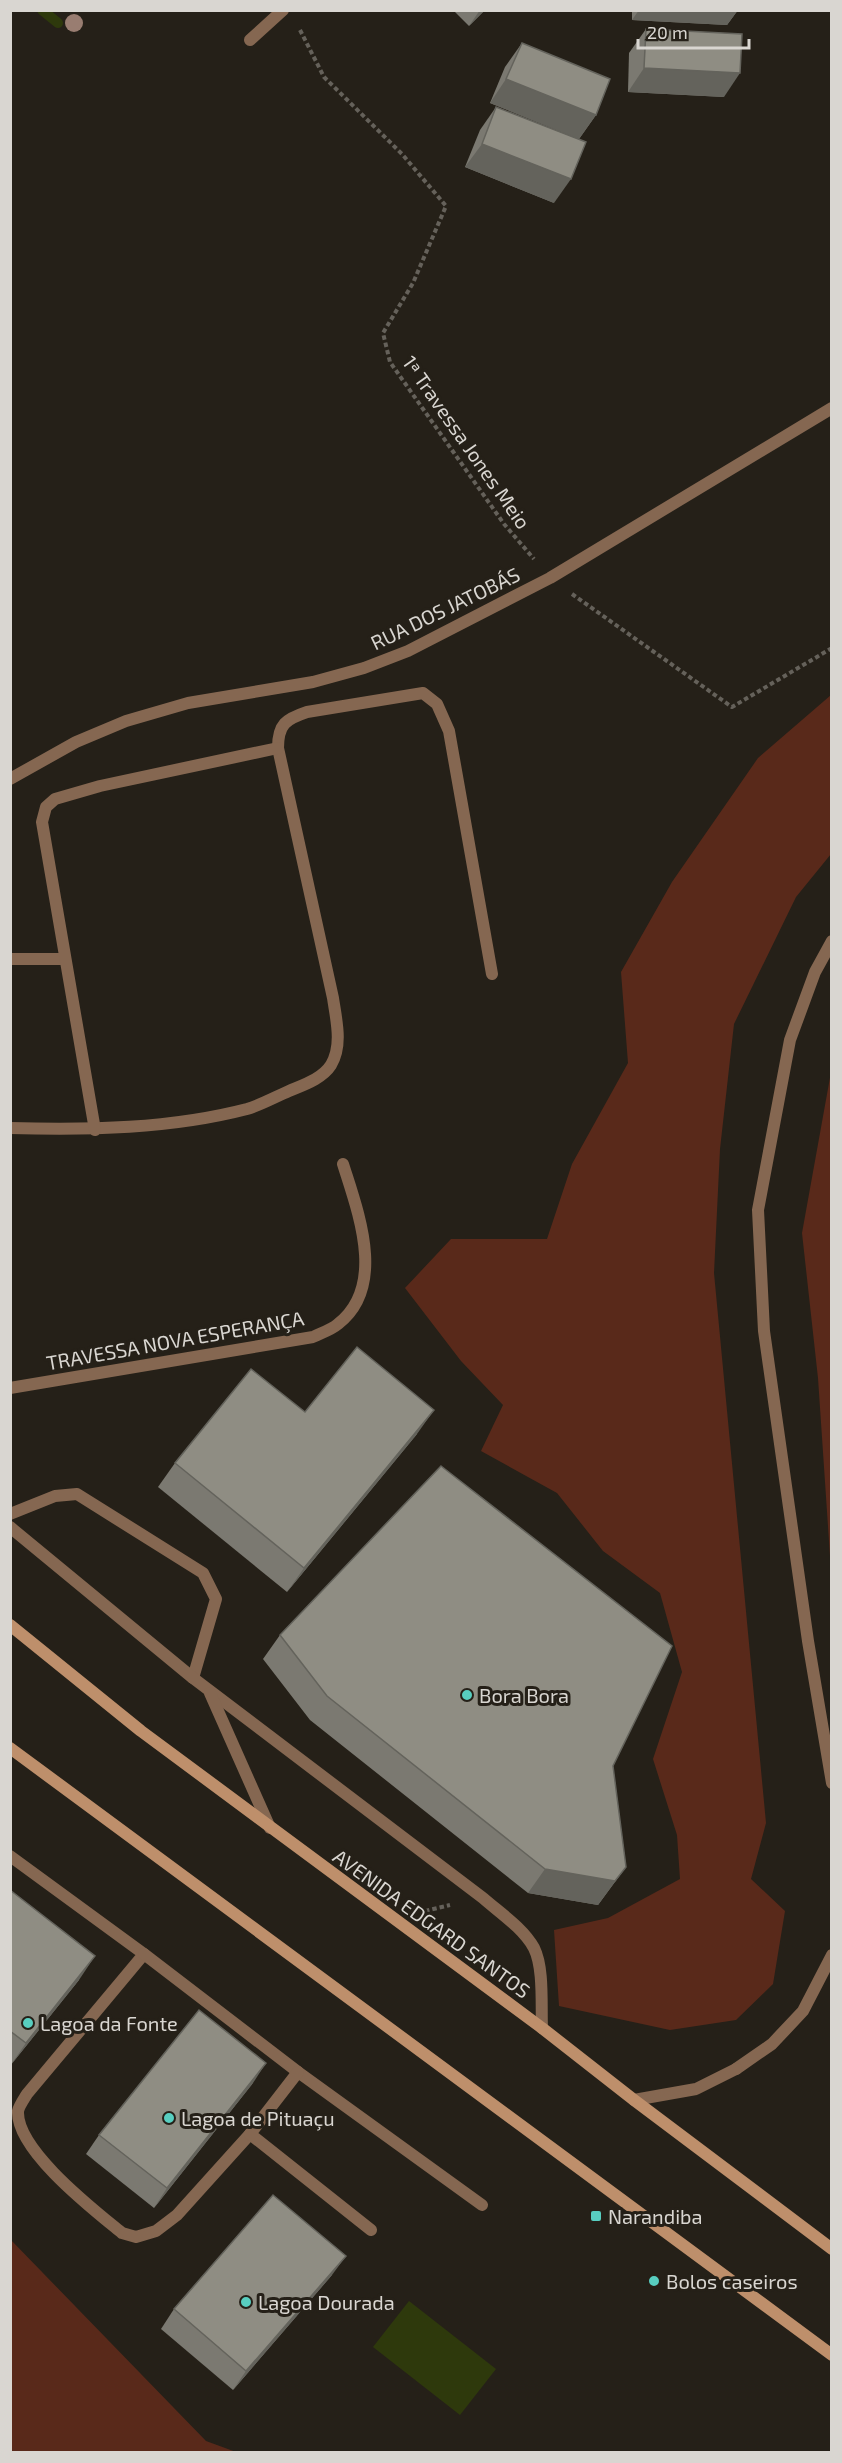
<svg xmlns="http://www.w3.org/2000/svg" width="842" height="2463" viewBox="0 0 842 2463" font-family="'Exo 2',sans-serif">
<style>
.green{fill:#59291a}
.water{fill:#2e390c}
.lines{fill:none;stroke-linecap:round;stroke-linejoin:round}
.stream{stroke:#2e390c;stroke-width:10}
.path{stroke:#65615a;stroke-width:4;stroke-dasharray:4.5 3;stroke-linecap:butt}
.service{stroke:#856751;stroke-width:12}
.minor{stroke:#856751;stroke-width:12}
.secondary{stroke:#be8f6b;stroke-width:12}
.tree{fill:#997d71}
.wall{fill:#7b7971}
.shaded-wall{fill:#64635c}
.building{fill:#8f8d83;stroke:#64635c;stroke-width:1.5}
.poi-dot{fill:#58cec0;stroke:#252018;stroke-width:2}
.labels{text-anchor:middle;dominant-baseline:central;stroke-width:6;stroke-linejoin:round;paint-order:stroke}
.street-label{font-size:20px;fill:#d9d6d1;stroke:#252018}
.poi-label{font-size:20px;fill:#d9d6d1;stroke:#252018;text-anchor:start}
</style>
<rect width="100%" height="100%" fill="#252018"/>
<g class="green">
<polygon points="831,695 831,854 796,897 734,1024 720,1149 714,1273 766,1823 751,1879 785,1911 773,1984 736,2020 670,2030 559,2006 554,1930 608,1918 680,1879 677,1835 653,1759 682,1672 660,1593 603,1551 557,1493 481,1451 503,1405 461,1361 405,1288 451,1239 547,1239 572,1164 628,1063 621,972 672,882 758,758"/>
<polygon points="831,1072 831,1571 818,1378 802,1233"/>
<polygon points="10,2239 206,2441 236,2452 11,2452"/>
</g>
<polygon class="water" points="409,2301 496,2369 460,2415 373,2347"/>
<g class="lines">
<polyline class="stream" points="42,10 58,23"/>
<g class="path">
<polyline points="300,30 324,77 402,154 446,206 413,283 383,333 390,362 504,524 534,559"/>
<polyline points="572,594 732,707 832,648"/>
<polyline points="425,1911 450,1905"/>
</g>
<g class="service">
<polyline points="832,941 815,972 790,1040 758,1210 764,1331 808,1641 832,1783"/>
<polyline points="10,1514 55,1496 77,1494 203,1573 216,1599 193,1678"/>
<path d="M10 1527 193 1678 483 1898C500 1913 523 1928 534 1948 544 1968 541 2005 542 2028"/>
<polyline points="210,1693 270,1828"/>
<path d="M10 1856 144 1954 27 2094C24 2099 19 2106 18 2111 16 2150 94 2210 122 2233L136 2237 156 2231 177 2215 250 2134"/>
<polyline points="144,1954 298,2072 482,2205"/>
<polyline points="736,2069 772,2044 803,2011 832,1955"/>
<polyline points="298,2072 250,2134 371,2230"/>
</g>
<g class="minor">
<polyline points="250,40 283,10"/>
<polyline points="10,779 76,742 126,721 188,703 313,682 364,668 408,651 550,578 832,408"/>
<polyline points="10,959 65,959"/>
<path d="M10 1128C89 1130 170 1129 247 1109 261 1105 275 1097 289 1091 303 1085 322 1079 331 1065 343 1045 336 1019 333 998L278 748C278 724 286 719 307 712L423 693 437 704 449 731 492 974"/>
<polyline points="95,1130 42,822 46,807 55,799 100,786 278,748"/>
<path d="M10 1388 313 1337C321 1333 331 1330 338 1324 387 1286 358 1212 343 1164"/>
<polyline points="634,2100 696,2089 736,2069"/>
</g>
<g class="secondary">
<polyline points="10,1625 141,1731 542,2028 634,2100 832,2249"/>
<polyline points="10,1748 832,2355"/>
</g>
</g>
<circle class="tree" cx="74" cy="23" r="9"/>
<g class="wall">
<polygon points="453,10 485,10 469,26"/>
<polygon points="632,10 738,10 727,25 632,20"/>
<polygon points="646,29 724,97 628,92 629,53"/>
<polygon points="522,43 596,115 579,139 490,103 505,67"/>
<polygon points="496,107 554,203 465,167 480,130"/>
<polygon points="417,1434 287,1592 158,1487 175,1463"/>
<polygon points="280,1635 613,1766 626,1867 609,1890 598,1905 528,1893 310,1720 263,1659"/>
<polygon points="10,1890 79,1980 10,2066"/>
<polygon points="253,2083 154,2208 86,2154 99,2135"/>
<polygon points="332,2275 233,2390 161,2329 174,2309"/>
</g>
<g class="shaded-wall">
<polygon points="480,10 485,10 469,26"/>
<polygon points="639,10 738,10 727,25 632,20"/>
<polygon points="644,68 740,73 724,97 628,92"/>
<polygon points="506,79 596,115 579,139 490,103"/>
<polygon points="482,144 571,179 554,203 465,167"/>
<polygon points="434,1410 417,1434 287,1592 304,1568"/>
<polygon points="626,1867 609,1890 598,1905 528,1893 545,1869"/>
<polygon points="95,1956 79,1980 10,2066 26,2043"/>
<polygon points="266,2063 253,2083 154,2208 167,2188"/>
<polygon points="346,2256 332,2275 233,2390 246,2371"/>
</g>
<g class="building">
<polygon points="646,29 742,34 740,73 644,68"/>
<polygon points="522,43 610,79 596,115 506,79"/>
<polygon points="496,107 586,142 571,179 482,144"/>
<polygon points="357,1347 434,1410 304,1568 175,1463 251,1369 305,1412"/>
<polygon points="441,1466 672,1646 613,1766 626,1867 615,1881 545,1869 327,1696 280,1635"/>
<polygon points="10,1890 95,1956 26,2043 10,2031"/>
<polygon points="199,2010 266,2063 167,2188 99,2135"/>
<polygon points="273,2195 346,2256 246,2371 174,2309"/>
</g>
<g class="poi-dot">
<circle cx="467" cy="1695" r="6"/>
<circle cx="28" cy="2023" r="6"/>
<circle cx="169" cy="2118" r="6"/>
<rect x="590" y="2210" width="12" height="12" rx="3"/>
<circle cx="654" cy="2281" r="6"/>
<circle cx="246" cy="2302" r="6"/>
</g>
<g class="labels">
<g class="street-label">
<text transform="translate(467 442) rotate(55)">1ª Travessa Jones Meio</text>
<text transform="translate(445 608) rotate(-26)">RUA DOS JATOBÁS</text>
<text transform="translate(175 1340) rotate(-10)">TRAVESSA NOVA ESPERANÇA</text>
<text transform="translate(432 1923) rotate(36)">AVENIDA EDGARD SANTOS</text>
</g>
<g class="poi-label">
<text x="479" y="1695">Bora Bora</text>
<text x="40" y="2023">Lagoa da Fonte</text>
<text x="181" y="2118">Lagoa de Pituaçu</text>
<text x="608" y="2216">Narandiba</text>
<text x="666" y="2281">Bolos caseiros</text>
<text x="258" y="2302">Lagoa Dourada</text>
</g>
</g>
<rect width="842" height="2463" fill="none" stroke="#d9d6d1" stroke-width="24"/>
<path d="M638 39v9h111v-9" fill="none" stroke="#d9d6d1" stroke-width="3"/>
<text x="647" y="39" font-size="18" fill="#d9d6d1" stroke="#252018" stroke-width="4.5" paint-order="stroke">20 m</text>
</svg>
